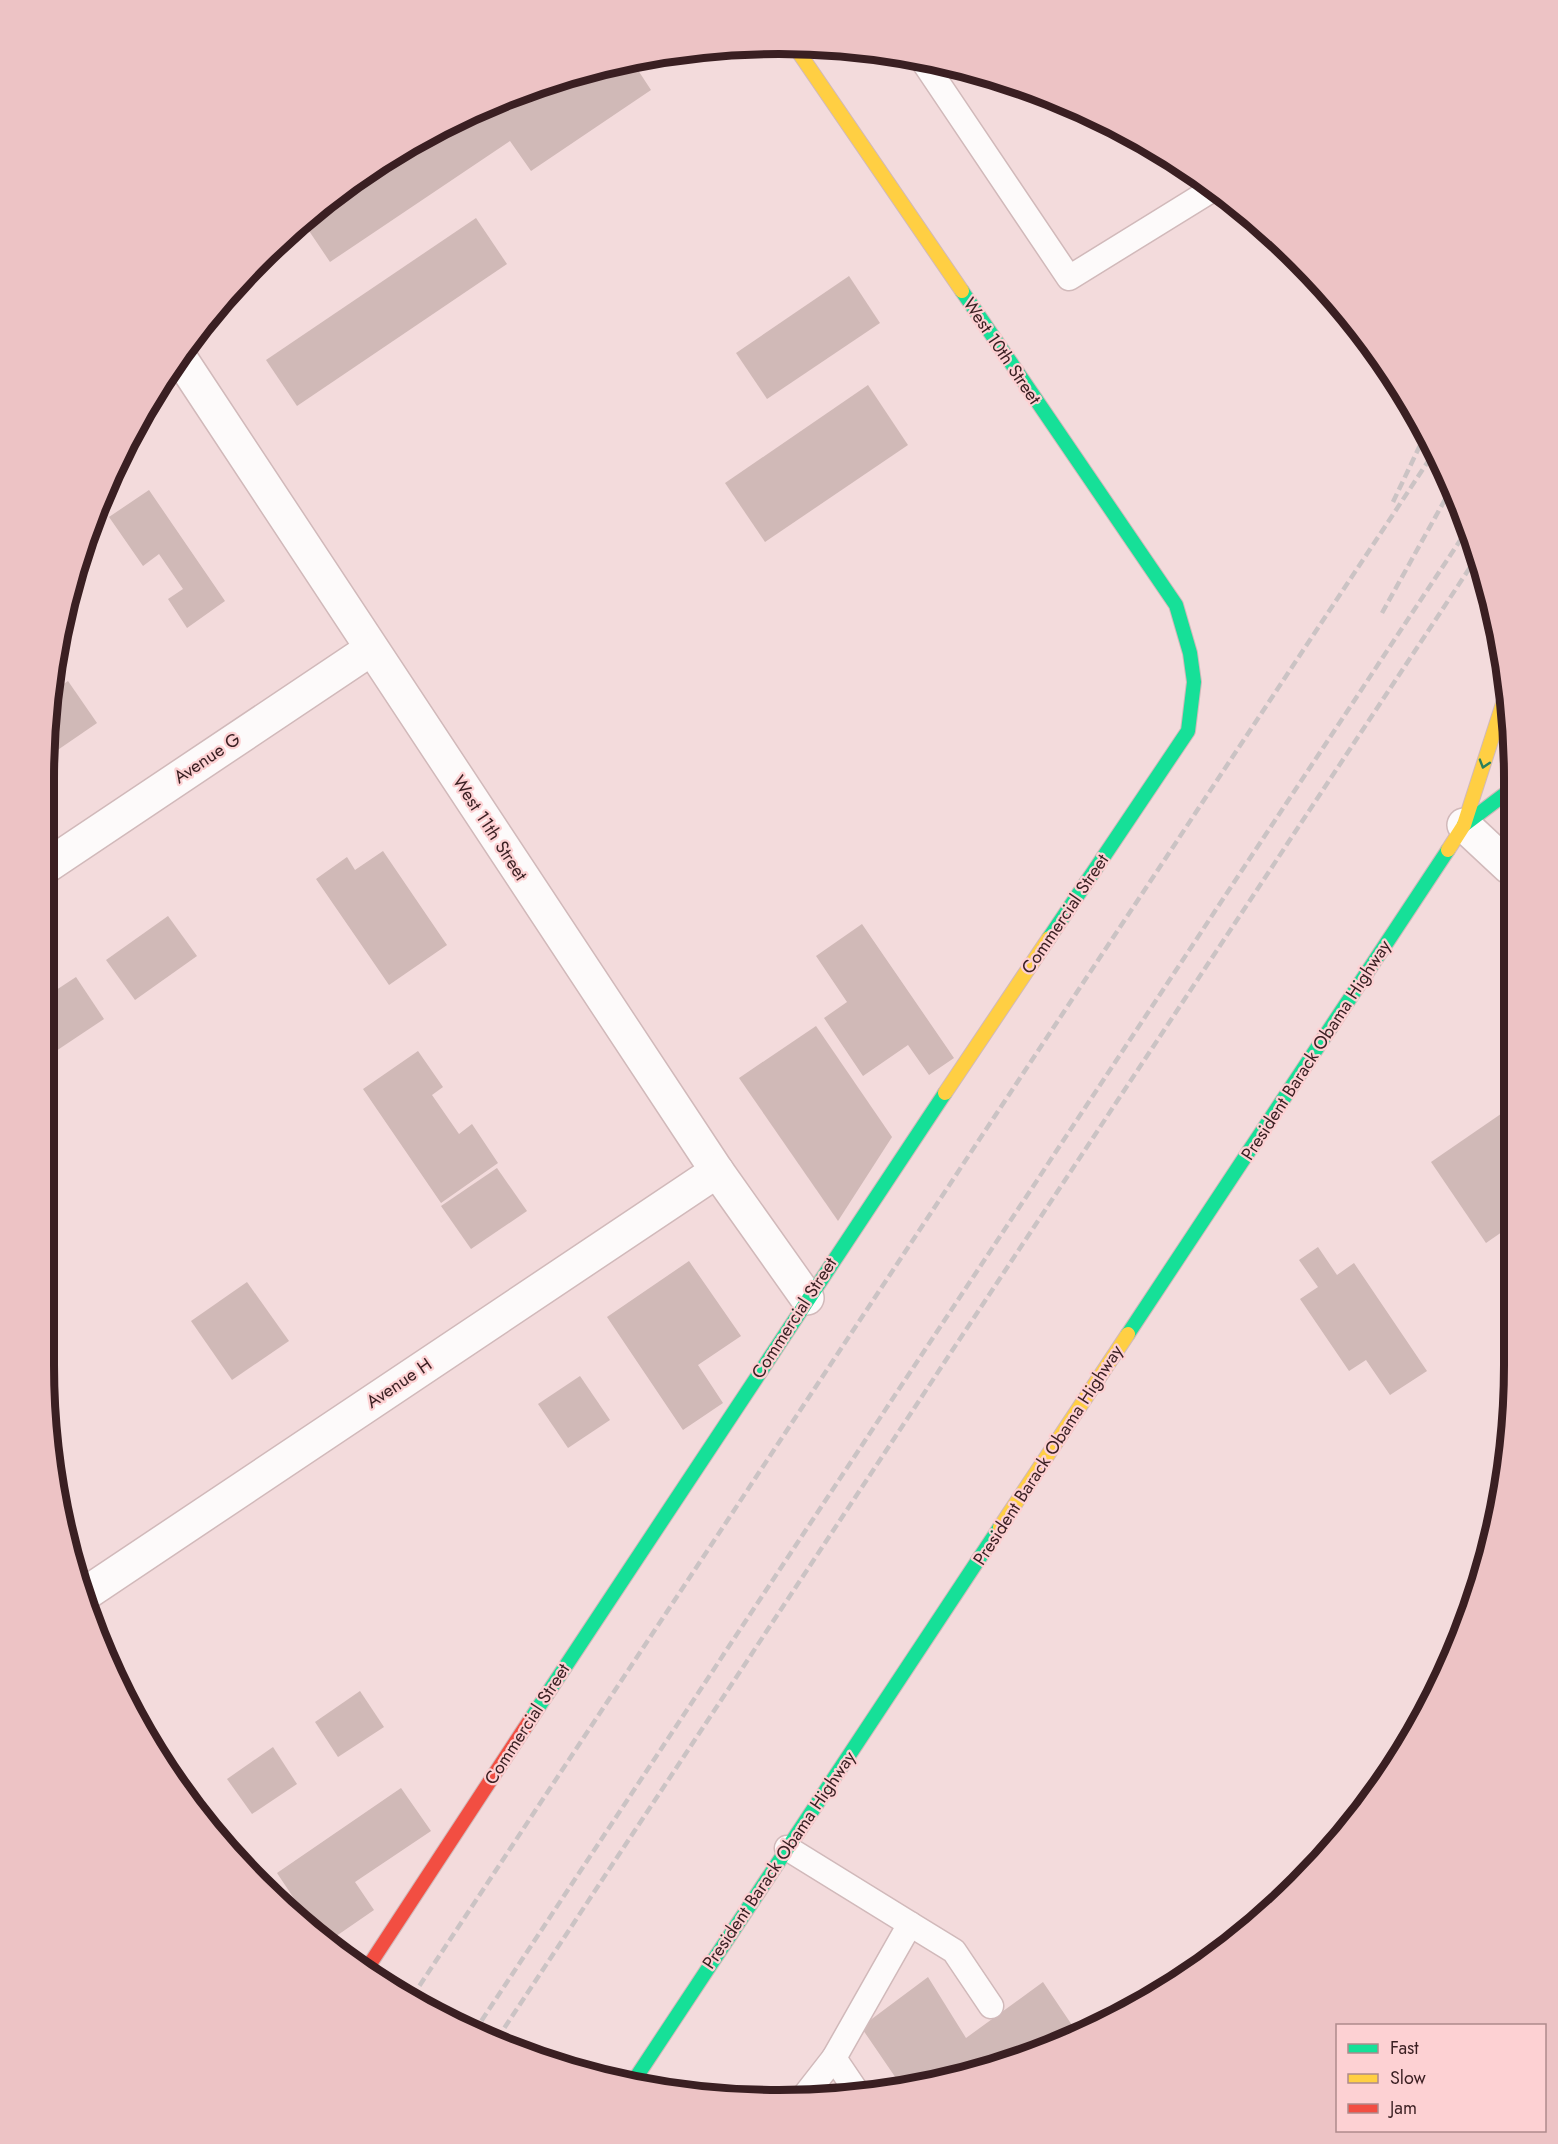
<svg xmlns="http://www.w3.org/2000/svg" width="1558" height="2144" viewBox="0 0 1558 2144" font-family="Jost,sans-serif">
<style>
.building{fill:#d0b9b7}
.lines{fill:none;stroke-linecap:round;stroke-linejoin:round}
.lane-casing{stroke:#d1b9ba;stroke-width:27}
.street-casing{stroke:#d1b9ba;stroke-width:36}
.fast-casing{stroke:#d1b9ba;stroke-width:16}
.slow-casing{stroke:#d1b9ba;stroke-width:16}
.jam-casing{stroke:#d1b9ba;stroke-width:16}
.lane{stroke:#fdfafa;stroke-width:24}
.street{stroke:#fdfafa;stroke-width:33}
.fast{stroke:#16e098;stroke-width:14}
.slow{stroke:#ffcf43;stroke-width:14}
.jam{stroke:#f24e42;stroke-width:14}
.rail{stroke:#cbc3c4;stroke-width:4.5;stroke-dasharray:9 4.5;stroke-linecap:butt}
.oneway{stroke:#28805d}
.labels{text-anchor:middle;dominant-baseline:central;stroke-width:4.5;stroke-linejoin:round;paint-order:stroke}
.street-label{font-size:18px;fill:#3a1f22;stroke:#fdd1d3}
.rim{fill:none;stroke:#3a1f22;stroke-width:8}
</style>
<rect width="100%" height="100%" fill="#f3dbdc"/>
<g class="building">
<polygon points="632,61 651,90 531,171 510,141 330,262 303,222 331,196 453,120 588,69 595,67 602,77 624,63"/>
<polygon points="476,218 507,264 297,406 266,360"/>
<polygon points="849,276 880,323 767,399 736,353"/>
<polygon points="868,385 908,445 765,542 725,483"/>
<polygon points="149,490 225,601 187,628 168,599 183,589 159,554 143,566 109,517"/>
<polygon points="68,681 97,723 46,758 55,690"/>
<polygon points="383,851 447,945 389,985 316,879 347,857 355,870"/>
<polygon points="168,916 197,956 135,1000 106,960"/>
<polygon points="862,924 954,1058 929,1075 908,1045 863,1076 824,1018 847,1002 816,956"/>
<polygon points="76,977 104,1019 44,1059 44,998"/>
<polygon points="816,1026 892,1137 838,1221 739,1078"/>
<polygon points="418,1051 443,1087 432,1095 459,1134 472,1124 498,1163 441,1203 363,1089"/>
<polygon points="1511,1107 1512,1225 1486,1243 1431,1162"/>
<polygon points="497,1168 527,1211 471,1249 441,1206"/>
<polygon points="1318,1247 1337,1275 1354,1263 1427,1371 1390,1395 1366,1360 1349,1371 1300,1299 1318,1287 1299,1260"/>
<polygon points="689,1261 741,1336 698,1365 723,1403 683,1430 607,1317"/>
<polygon points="247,1282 289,1341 232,1380 191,1321"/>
<polygon points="580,1376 610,1420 568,1448 538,1404"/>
<polygon points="360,1691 384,1727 338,1757 315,1722"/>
<polygon points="273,1747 297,1784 252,1814 227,1779"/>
<polygon points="401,1788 431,1831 355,1882 374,1910 329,1941 317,1933 277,1873"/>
<polygon points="928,1977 966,2038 1043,1982 1078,2034 1061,2044 902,2087 861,2027"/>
</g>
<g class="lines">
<g class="lane-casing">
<g id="lane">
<polyline points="923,61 1069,278 1213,189"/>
<polyline points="787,1848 910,1924 834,2058 859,2095"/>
<polyline points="910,1924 954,1951 991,2006"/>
<polyline points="802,2099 834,2058"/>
</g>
</g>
<g class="street-casing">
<g id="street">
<polyline points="179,356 717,1171 807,1298"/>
<polyline points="1464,825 1509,867"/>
<polyline points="44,868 371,649"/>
<polyline points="82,1596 717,1171"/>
</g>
</g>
<g class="fast-casing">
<g id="fast">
<polyline points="962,291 1176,605 1190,653 1194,682 1188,731 1049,938"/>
<polyline points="1464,825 1509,791"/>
<polyline points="1128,1334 1448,850"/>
<polyline points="530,1720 945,1093"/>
<polyline points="631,2085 1000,1527"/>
</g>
</g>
<g class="slow-casing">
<g id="slow">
<polyline points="795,47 962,291"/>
<polyline points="1448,850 1464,825 1508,688"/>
<polyline points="945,1093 1049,938"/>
<polyline points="1000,1527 1128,1334"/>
</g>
</g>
<g class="jam-casing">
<polyline id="jam" points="368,1967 530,1720"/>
</g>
<use href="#lane" class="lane"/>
<use href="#street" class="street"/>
<use href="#fast" class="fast"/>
<use href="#slow" class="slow"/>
<use href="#jam" class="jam"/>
<g class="rail">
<polyline points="1393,502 1424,437"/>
<polyline points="1382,613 1452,487"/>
<polyline points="412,1997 1433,454"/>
<polyline points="474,2032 1467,530"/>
<polyline points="497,2039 1475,560"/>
</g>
</g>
<defs><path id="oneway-chevron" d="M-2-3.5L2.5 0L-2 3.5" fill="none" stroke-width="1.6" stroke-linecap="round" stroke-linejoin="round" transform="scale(1.5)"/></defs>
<use class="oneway" href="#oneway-chevron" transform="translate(1484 764) rotate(107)"/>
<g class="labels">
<g class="street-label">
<text transform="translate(1002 351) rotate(56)">West 10th Street</text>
<text transform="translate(207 758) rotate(-34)">Avenue G</text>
<text transform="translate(490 828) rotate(57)">West 11th Street</text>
<text transform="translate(1065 914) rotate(-56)">Commercial Street</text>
<text transform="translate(1316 1050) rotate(-57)">President Barack Obama Highway</text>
<text transform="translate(794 1318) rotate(-57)">Commercial Street</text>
<text transform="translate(399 1383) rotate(-34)">Avenue H</text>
<text transform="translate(1048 1455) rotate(-57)">President Barack Obama Highway</text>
<text transform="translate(527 1724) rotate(-57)">Commercial Street</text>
<text transform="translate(779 1860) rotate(-56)">President Barack Obama Highway</text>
</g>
</g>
<path d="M0 0H1558V2144H0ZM779 54H779A725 725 0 0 1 1504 779V1365A725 725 0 0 1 779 2090H779A725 725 0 0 1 54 1365V779A725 725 0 0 1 779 54Z" fill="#edc3c5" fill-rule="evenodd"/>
<path class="rim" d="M779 54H779A725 725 0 0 1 1504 779V1365A725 725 0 0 1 779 2090H779A725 725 0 0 1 54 1365V779A725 725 0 0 1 779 54Z"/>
<rect x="1336" y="2024" width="210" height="108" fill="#fdd1d3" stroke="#af8a8c" stroke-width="1.5"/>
<rect x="1348" y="2044" width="30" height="9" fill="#16e098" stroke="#af8a8c" stroke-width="1.5"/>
<text x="1390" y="2054" font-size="18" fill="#3a1f22">Fast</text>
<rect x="1348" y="2074" width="30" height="9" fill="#ffcf43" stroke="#af8a8c" stroke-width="1.5"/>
<text x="1390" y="2084" font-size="18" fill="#3a1f22">Slow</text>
<rect x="1348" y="2104" width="30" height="9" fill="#f24e42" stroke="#af8a8c" stroke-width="1.5"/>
<text x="1390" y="2114" font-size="18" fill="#3a1f22">Jam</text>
</svg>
